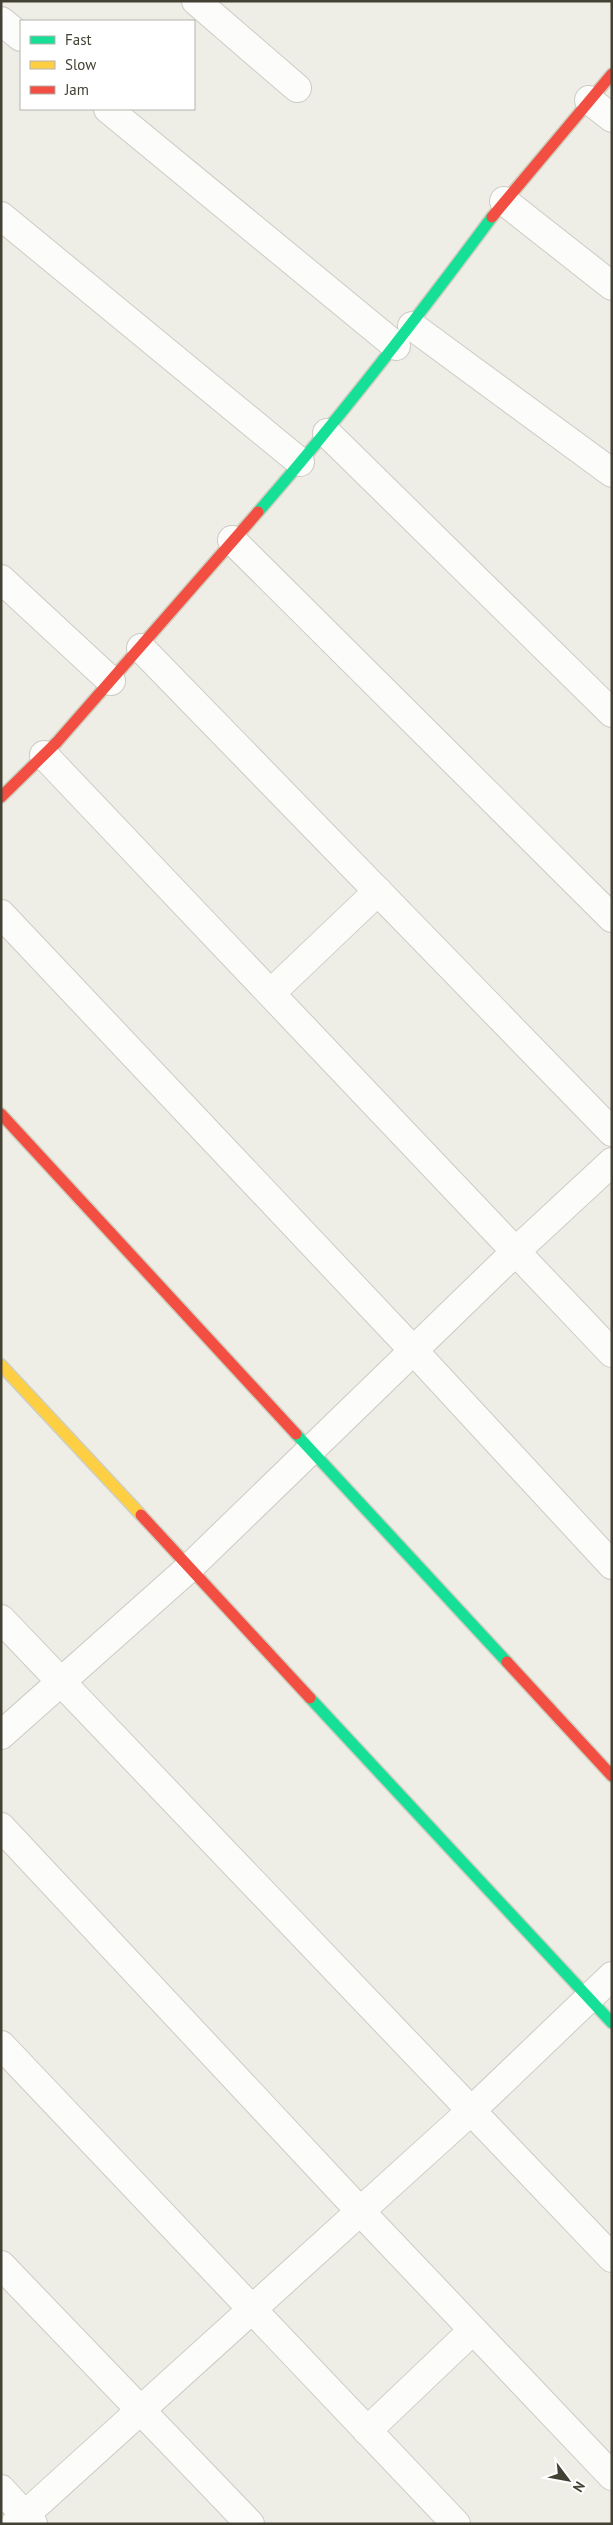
<svg xmlns="http://www.w3.org/2000/svg" width="613" height="2525" viewBox="0 0 613 2525" font-family="'PT Sans',sans-serif">
<style>
.lines{fill:none;stroke-linecap:round;stroke-linejoin:round}
.street-casing{stroke:#cccbc4;stroke-width:30}
.fast-casing{stroke:#cecebf;stroke-width:14}
.slow-casing{stroke:#cecebf;stroke-width:14}
.jam-casing{stroke:#cecebf;stroke-width:14}
.street{stroke:#fcfcfb;stroke-width:28}
.fast{stroke:#16e098;stroke-width:11}
.slow{stroke:#ffcf43;stroke-width:11}
.jam{stroke:#f24e42;stroke-width:11}
</style>
<rect width="100%" height="100%" fill="#eeeee6"/>
<g class="lines">
<g class="street-casing">
<g id="street">
<polyline points="196,1 297,88"/>
<polyline points="1,21 21,37"/>
<polyline points="589,100 612,118"/>
<polyline points="108,109 396,346"/>
<polyline points="504,201 612,286"/>
<polyline points="1,216 300,462"/>
<polyline points="412,326 612,473"/>
<polyline points="327,433 612,713"/>
<polyline points="232,540 612,918"/>
<polyline points="1,579 111,681"/>
<polyline points="141,648 612,1132"/>
<polyline points="44,755 612,1353"/>
<polyline points="1,914 413,1350 612,1565"/>
<polyline points="271,993 378,891"/>
<polyline points="1,1619 612,2258"/>
<polyline points="1,1735 189,1568 516,1251 612,1162"/>
<polyline points="1,1827 360,2211 612,2476"/>
<polyline points="1,2045 456,2524"/>
<polyline points="1,2265 250,2524"/>
<polyline points="367,2431 473,2330"/>
<polyline points="1,2489 33,2524"/>
<polyline points="15,2524 472,2110 612,1976"/>
</g>
</g>
<g class="fast-casing">
<g id="fast">
<path d="M258 512C341 417 417 318 492 217"/>
<polyline points="296,1434 507,1662"/>
<polyline points="310,1698 612,2023"/>
</g>
</g>
<g class="slow-casing">
<polyline id="slow" points="1,1365 141,1515"/>
</g>
<g class="jam-casing">
<g id="jam">
<polyline points="492,217 612,74"/>
<polyline points="1,797 57,742 258,512"/>
<polyline points="1,1114 296,1434"/>
<polyline points="141,1515 310,1698"/>
<polyline points="507,1662 612,1776"/>
</g>
</g>
<use href="#street" class="street"/>
<use href="#fast" class="fast"/>
<use href="#slow" class="slow"/>
<use href="#jam" class="jam"/>
</g>
<rect width="613" height="2525" fill="none" stroke="#434133" stroke-width="5"/>
<rect x="20" y="20" width="175" height="90" fill="#ffffff" stroke="#b4b3ad"/>
<rect x="30" y="36" width="25" height="8" fill="#16e098" stroke="#b4b3ad"/>
<text x="65" y="45" font-size="15" fill="#434133">Fast</text>
<rect x="30" y="61" width="25" height="8" fill="#ffcf43" stroke="#b4b3ad"/>
<text x="65" y="70" font-size="15" fill="#434133">Slow</text>
<rect x="30" y="86" width="25" height="8" fill="#f24e42" stroke="#b4b3ad"/>
<text x="65" y="95" font-size="15" fill="#434133">Jam</text>
<g transform="translate(568 2480) rotate(122)" stroke="#ffffff" stroke-width="4" paint-order="stroke">
<path d="M0-4L9 19L0 12L-9 19Z" fill="#434133"/>
<text y="-8" font-size="14" font-weight="bold" text-anchor="middle" fill="#434133">N</text>
</g>
</svg>
